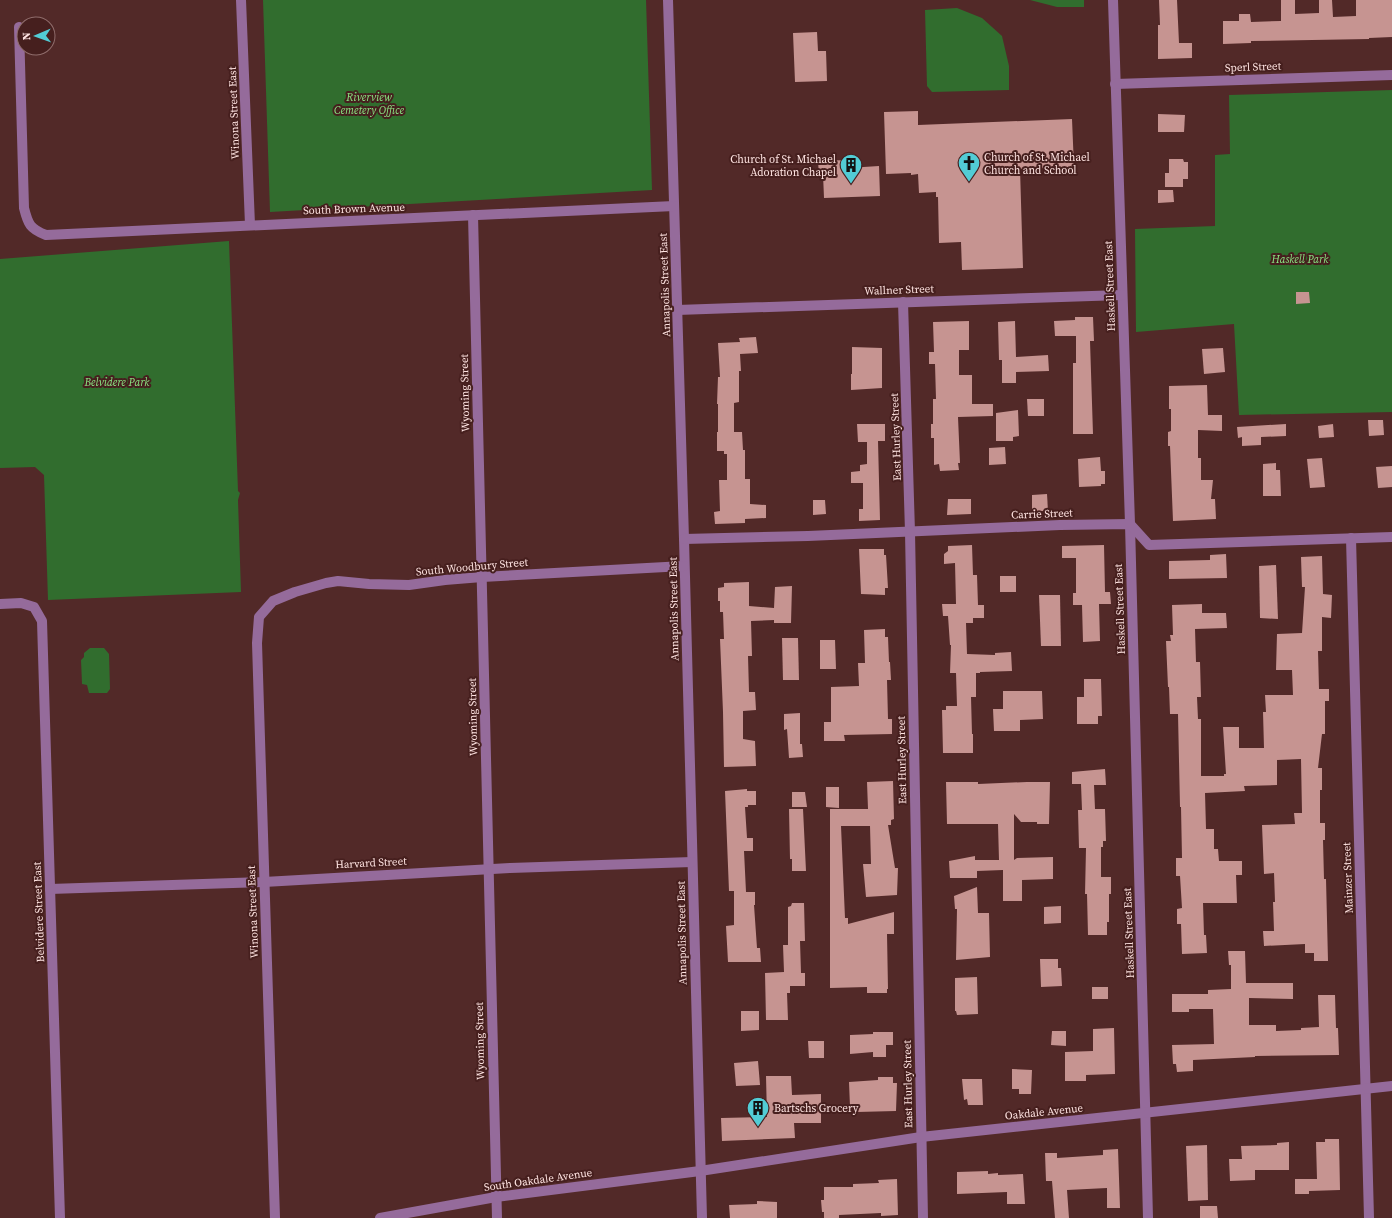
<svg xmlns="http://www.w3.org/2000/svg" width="1392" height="1218" viewBox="0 0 1392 1218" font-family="'Source Serif 4',serif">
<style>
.green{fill:#316d2e}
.building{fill:#c69491}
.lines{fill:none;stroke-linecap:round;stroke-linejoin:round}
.minor{stroke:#956b9b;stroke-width:10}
.labels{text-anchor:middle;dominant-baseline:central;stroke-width:4;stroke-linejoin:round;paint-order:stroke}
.street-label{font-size:11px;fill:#fee3e1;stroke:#461f1e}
.park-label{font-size:11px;font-style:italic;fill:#8ce885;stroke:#461f1e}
.poi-label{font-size:11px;fill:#fee3e1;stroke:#461f1e;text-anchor:start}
</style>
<rect width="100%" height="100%" fill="#522928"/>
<g class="green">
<polygon points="263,0 646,0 652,190 270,212"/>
<polygon points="1030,0 1084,0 1084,7 1057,7"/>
<polygon points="957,8 982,18 1002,36 1009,66 1009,90 932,92 927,86 925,10"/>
<polygon points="1392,90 1392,412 1239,415 1234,324 1136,332 1135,229 1215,226 1215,155 1230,154 1229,95"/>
<polygon points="229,241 238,491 240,493 238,500 241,592 48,600 44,475 35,467 0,468 0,259"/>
<polygon points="90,648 104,648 109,654 110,689 107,693 89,693 87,685 82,684 81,660 84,657 84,653"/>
</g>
<g class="building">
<polygon points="1159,0 1177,0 1179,43 1192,43 1192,58 1158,59 1158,25 1160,25"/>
<polygon points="1281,0 1295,0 1295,14 1319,13 1319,0 1332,0 1333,17 1356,16 1356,0 1392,0 1392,37 1369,38 1369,39 1251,41 1251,43 1223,44 1223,21 1239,21 1239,14 1250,14 1251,22 1281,21"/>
<polygon points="817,32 818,51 826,51 827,81 795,82 793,33"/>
<polygon points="918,111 918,125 1072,119 1074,167 1020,169 1023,268 962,270 961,242 939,243 938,197 936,197 936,192 919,193 918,174 911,175 911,173 886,174 884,112"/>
<polygon points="1158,114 1185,115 1184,132 1158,132"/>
<polygon points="1169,159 1183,159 1184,162 1188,162 1188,179 1183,179 1183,187 1165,187 1165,173 1169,173"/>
<polygon points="848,160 848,168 879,166 880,196 824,198 823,174 819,175 818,161"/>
<polygon points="1158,190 1173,190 1174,202 1158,203"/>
<polygon points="1296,292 1309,292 1310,303 1296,304"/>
<polygon points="1075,317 1093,317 1094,341 1090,341 1093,434 1073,434 1073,363 1076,363 1076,336 1055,336 1054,321 1075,320"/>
<polygon points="969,321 969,350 959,350 959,375 972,375 972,404 993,404 993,416 958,417 960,463 958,463 959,470 940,471 939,464 934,465 934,438 931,438 931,424 933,424 933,399 936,399 935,364 929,364 929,352 934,352 933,322"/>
<polygon points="1015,321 1016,357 1048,355 1049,371 1016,372 1016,383 1002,383 1002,360 999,360 998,322"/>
<polygon points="756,337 758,353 740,354 741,371 739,371 739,402 734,403 734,432 742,432 743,450 745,450 745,479 750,479 750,504 766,505 766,518 745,519 745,523 715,524 714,512 720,511 719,480 727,480 727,454 724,454 724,451 717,451 717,432 718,432 718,404 717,404 718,377 720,377 718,343 740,342 739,338"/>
<polygon points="852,347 882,348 882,388 851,390 851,374 852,374"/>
<polygon points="1223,348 1225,372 1204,374 1202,349"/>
<polygon points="1207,385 1208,415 1222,415 1222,431 1198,430 1198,458 1201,458 1201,480 1213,480 1211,499 1215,499 1216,519 1173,521 1170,446 1168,446 1168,432 1171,431 1171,409 1169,409 1169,386"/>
<polygon points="1027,399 1044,399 1044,416 1028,416"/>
<polygon points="1018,410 1019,436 1013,437 1013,441 996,441 996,413"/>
<polygon points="1368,420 1383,420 1384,435 1369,436"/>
<polygon points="857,424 885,424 885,441 878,441 880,520 859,521 859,509 863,509 863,483 851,483 851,472 860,471 860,465 867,464 867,442 858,442"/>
<polygon points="1286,424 1286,436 1261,437 1261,445 1242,446 1242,437 1238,438 1237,427"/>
<polygon points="1333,424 1334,437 1319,438 1318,426"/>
<polygon points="1005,447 1006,464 989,465 989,448"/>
<polygon points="1100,457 1101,471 1105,471 1105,484 1101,484 1101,486 1079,487 1078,459"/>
<polygon points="1322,458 1325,487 1310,488 1307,459"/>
<polygon points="1276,463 1276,470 1280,470 1281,496 1263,496 1263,464"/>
<polygon points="1392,466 1392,487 1378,488 1376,467"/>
<polygon points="1047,494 1048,511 1032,511 1032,495"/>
<polygon points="948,499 971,499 971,514 947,515"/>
<polygon points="813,500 825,500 826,514 813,515"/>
<polygon points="972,545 973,575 977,575 978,605 984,605 984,618 973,618 973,623 966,623 967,654 995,655 995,653 1011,652 1012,671 980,672 980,673 976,673 976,697 971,697 972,734 973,734 973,753 943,753 942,710 946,710 946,706 957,706 956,673 950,673 951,645 950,645 948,616 943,616 942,604 956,604 955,563 944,564 944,554 948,551 948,546"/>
<polygon points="1104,545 1105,592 1110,592 1111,604 1099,604 1100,641 1083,642 1082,605 1073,605 1073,593 1076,593 1076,558 1062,558 1062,546"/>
<polygon points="859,549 884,549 884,555 886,555 888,588 885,588 885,595 861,594"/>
<polygon points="1226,554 1227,578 1169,579 1169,561 1210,560 1210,555"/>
<polygon points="1322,556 1323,594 1332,595 1331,618 1322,617 1322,651 1318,651 1319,689 1329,689 1329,701 1325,701 1325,734 1322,734 1318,768 1322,768 1322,790 1320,790 1320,823 1325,823 1325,840 1323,840 1324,879 1326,879 1328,961 1314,961 1314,953 1305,953 1305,944 1264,946 1263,931 1274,931 1273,902 1275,902 1274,873 1264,874 1262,825 1295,824 1294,813 1302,813 1301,759 1277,760 1277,785 1244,786 1245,791 1205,793 1206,829 1214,829 1214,849 1218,849 1219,861 1242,861 1242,875 1236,875 1237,903 1203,903 1204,935 1206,935 1207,953 1182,954 1181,924 1177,924 1177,909 1182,908 1180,876 1176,876 1176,858 1182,858 1181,807 1180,807 1178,714 1170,714 1169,687 1168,687 1166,641 1171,641 1170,635 1173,635 1172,605 1202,604 1202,613 1226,613 1227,628 1195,629 1196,662 1200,662 1201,697 1197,697 1198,719 1201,719 1201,776 1224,776 1224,774 1226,774 1223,727 1239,727 1239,748 1264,748 1263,712 1266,712 1265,695 1293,695 1292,670 1276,670 1277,634 1302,633 1305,587 1302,587 1301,557"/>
<polygon points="1276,565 1278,619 1260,618 1259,566"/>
<rect x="1000" y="576" width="16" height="16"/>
<polygon points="749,582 749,606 774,608 775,587 792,586 791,623 774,623 774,620 751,621 752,656 748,656 749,692 755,692 756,710 743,711 743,739 755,741 756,766 724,767 723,712 720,639 724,639 723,612 720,612 720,601 718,601 718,588 724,587 724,583"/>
<polygon points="1039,595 1060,595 1061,646 1041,646"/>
<polygon points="885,629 885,637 888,637 889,662 890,662 891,680 887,680 888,719 892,719 892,734 844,735 845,741 824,741 824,722 831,722 831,687 859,686 858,663 865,663 864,630"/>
<polygon points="782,638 798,638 799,680 783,680"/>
<polygon points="820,640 835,640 836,669 820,669"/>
<polygon points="1084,679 1101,679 1102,716 1098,716 1098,724 1077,724 1077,697 1084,697"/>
<polygon points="1003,691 1042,691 1043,719 1020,720 1020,731 994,731 993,709 1003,709"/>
<polygon points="800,713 800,744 802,744 803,757 789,758 787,729 784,730 784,714"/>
<polygon points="1105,769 1106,785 1094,785 1095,809 1105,809 1106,841 1103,841 1103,847 1101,847 1101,877 1111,877 1111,894 1109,894 1109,922 1107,922 1107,935 1088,935 1087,894 1085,894 1086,848 1079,848 1078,810 1082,810 1081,784 1072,784 1072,772"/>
<polygon points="893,781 894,819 891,820 891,825 888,825 895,868 898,868 897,895 866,897 863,864 871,864 870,826 841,826 845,918 848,918 848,924 894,912 894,934 887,934 888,989 887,989 887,993 867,993 867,987 830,988 830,809 868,809 867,782"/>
<polygon points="946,782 978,782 978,784 1027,782 1050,782 1049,824 1037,824 1037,822 1021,822 1014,814 1014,860 1017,858 1053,857 1053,879 1022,880 1022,901 1003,901 1003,870 977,871 977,878 950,878 949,861 975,856 975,860 999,860 998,824 947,824"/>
<polygon points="826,787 839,787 839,808 826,807"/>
<polygon points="747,789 747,791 756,791 756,805 748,805 748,807 745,807 747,838 753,838 753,851 744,851 746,892 755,892 755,905 754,905 757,948 760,948 761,962 728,962 726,926 734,925 734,891 729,891 725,791"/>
<polygon points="792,792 805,792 807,807 792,807"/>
<polygon points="789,809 803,809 806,871 792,871 792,859 790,859"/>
<polygon points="977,887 978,913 989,913 990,957 956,960 957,909 955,909 954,896"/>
<polygon points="792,903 804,903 805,941 800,941 801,973 805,973 805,986 790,986 790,993 787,993 788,1020 766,1020 765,973 784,972 783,945 788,945 788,907 791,906"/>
<polygon points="1061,906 1061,923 1044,924 1044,907"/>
<polygon points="1228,951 1245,951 1246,983 1293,983 1293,999 1249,998 1249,1025 1276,1025 1276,1031 1301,1030 1301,1028 1319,1027 1318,995 1335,995 1336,1028 1338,1028 1339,1055 1255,1056 1255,1057 1193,1060 1193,1071 1177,1072 1176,1064 1173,1064 1172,1045 1214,1044 1213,1009 1189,1009 1189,1012 1172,1012 1172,994 1208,994 1208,990 1231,989 1231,965 1229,965"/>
<polygon points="1040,959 1058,959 1058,968 1061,968 1062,986 1041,987"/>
<polygon points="977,977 978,1014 957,1015 956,1011 955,1011 955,978"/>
<rect x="1092" y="987" width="16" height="12"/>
<polygon points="741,1011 759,1011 759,1030 741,1031"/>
<polygon points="1114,1028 1115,1074 1086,1075 1086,1081 1065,1081 1065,1052 1093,1051 1093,1029"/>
<polygon points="1052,1031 1066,1031 1066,1046 1051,1045"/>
<polygon points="873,1032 893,1032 893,1045 886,1045 886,1057 873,1057 873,1052 850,1054 850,1035 873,1034"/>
<polygon points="808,1041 824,1041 824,1058 809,1058"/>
<polygon points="758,1061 760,1085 736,1086 734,1063"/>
<polygon points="1012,1069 1032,1070 1031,1094 1019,1094 1019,1089 1012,1089"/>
<polygon points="766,1076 791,1076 792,1095 821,1094 821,1123 794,1123 795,1138 722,1141 721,1118 767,1117"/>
<polygon points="878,1077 893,1077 893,1083 897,1083 896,1111 857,1112 857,1107 850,1107 849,1082 878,1080"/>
<polygon points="962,1079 982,1079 983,1105 968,1105 967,1099 964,1100"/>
<polygon points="1325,1139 1339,1139 1340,1190 1309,1191 1309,1194 1295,1194 1295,1179 1317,1179 1316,1142 1325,1142"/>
<polygon points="1289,1142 1289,1170 1255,1170 1255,1180 1230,1181 1229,1159 1242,1159 1241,1146 1277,1145 1277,1143"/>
<polygon points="1207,1145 1208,1200 1188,1201 1186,1146"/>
<polygon points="1118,1149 1120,1208 1107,1208 1107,1188 1067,1190 1069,1218 1055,1218 1052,1181 1046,1181 1045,1153 1057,1153 1057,1158 1103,1155 1103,1150"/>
<polygon points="988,1171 988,1174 998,1173 998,1175 1023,1174 1025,1204 1007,1204 1007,1192 957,1194 957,1172"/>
<polygon points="897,1179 898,1215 881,1216 881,1213 839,1215 839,1218 824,1218 824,1212 822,1212 821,1200 824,1200 824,1187 853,1187 853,1184 879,1183 878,1180"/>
<polygon points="757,1201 777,1202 777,1218 730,1218 729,1205 757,1204"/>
<polygon points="1200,1206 1217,1206 1218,1218 1200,1218"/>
</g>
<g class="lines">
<g class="minor">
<polyline points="241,0 250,225"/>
<polyline points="668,0 684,539 702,1218"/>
<polyline points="1113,0 1130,524 1148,1218"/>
<path d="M19 27 24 208C28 224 30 229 46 235L674 206"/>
<polyline points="1115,84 1392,75"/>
<polyline points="473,215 497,1218"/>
<polyline points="903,302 910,532 923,1218"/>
<polyline points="677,310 1122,295"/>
<polyline points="1351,538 1369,1218"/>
<polyline points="684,539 808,536 1060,525 1130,524 1149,545 1392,537"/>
<polyline points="0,604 21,603 34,607 42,621 60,1218"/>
<polyline points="50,889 264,882 510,868 692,862"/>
<polyline points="275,1218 257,643 259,617 273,601 295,592 326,583 338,581 369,584 409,585 445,580 482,577 684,566"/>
<polyline points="380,1218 496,1197 700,1171 921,1137 1392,1086"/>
</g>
</g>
<defs>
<g id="church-pin" transform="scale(1.15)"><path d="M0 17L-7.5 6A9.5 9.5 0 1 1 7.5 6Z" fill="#52ccd5" stroke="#461f1e"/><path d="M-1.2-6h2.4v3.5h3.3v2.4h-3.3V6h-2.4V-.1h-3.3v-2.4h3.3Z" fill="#111"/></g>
<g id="building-pin" transform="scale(1.15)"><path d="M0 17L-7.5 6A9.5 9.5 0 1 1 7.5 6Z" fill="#52ccd5" stroke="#461f1e"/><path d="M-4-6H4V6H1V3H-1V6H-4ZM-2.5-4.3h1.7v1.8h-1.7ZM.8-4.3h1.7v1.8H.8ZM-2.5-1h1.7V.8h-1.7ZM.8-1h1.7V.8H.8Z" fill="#111"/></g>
</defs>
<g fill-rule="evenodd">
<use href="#church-pin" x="969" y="163"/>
<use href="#building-pin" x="851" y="165"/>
<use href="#building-pin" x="758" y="1108"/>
</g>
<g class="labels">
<g class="street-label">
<text transform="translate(1253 67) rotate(-2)">Sperl Street</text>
<text transform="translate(234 113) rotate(-92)">Winona Street East</text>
<text transform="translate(354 209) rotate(-2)">South Brown Avenue</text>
<text transform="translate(665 285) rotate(-92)">Annapolis Street East</text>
<text transform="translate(1110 286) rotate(-92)">Haskell Street East</text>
<text transform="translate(899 290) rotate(-2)">Wallner Street</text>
<text transform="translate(465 393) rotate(-91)">Wyoming Street</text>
<text transform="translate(896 437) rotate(-92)">East Hurley Street</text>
<text transform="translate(1042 514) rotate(-2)">Carrie Street</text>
<text transform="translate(472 567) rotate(-5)">South Woodbury Street</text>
<text transform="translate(674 609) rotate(-91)">Annapolis Street East</text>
<text transform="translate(1120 609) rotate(-92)">Haskell Street East</text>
<text transform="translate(473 717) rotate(-91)">Wyoming Street</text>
<text transform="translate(902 760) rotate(-91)">East Hurley Street</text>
<text transform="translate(371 863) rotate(-3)">Harvard Street</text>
<text transform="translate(1348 878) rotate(-92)">Mainzer Street</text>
<text transform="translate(39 912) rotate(-92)">Belvidere Street East</text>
<text transform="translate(253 912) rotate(-92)">Winona Street East</text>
<text transform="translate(682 933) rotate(-91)">Annapolis Street East</text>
<text transform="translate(1129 933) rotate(-92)">Haskell Street East</text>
<text transform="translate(480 1041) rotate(-91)">Wyoming Street</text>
<text transform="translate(908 1084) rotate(-91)">East Hurley Street</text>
<text transform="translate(1044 1112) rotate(-6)">Oakdale Avenue</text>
<text transform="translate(538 1180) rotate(-8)">South Oakdale Avenue</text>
</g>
<g class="park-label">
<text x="369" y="97">Riverview<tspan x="369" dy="13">Cemetery Office</tspan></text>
<text x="1300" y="259">Haskell Park</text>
<text x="117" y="382">Belvidere Park</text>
</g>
<g class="poi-label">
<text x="984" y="157">Church of St. Michael<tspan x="984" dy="13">Church and School</tspan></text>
<text x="836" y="159" text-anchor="end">Church of St. Michael<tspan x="836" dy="13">Adoration Chapel</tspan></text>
<text x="774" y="1108">Bartschs Grocery</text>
</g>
</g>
<g transform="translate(36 36) rotate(268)"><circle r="19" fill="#461f1e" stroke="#906d6c"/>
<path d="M0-3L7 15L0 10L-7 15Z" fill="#52ccd5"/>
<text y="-6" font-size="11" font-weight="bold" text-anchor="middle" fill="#fee3e1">N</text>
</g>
</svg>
